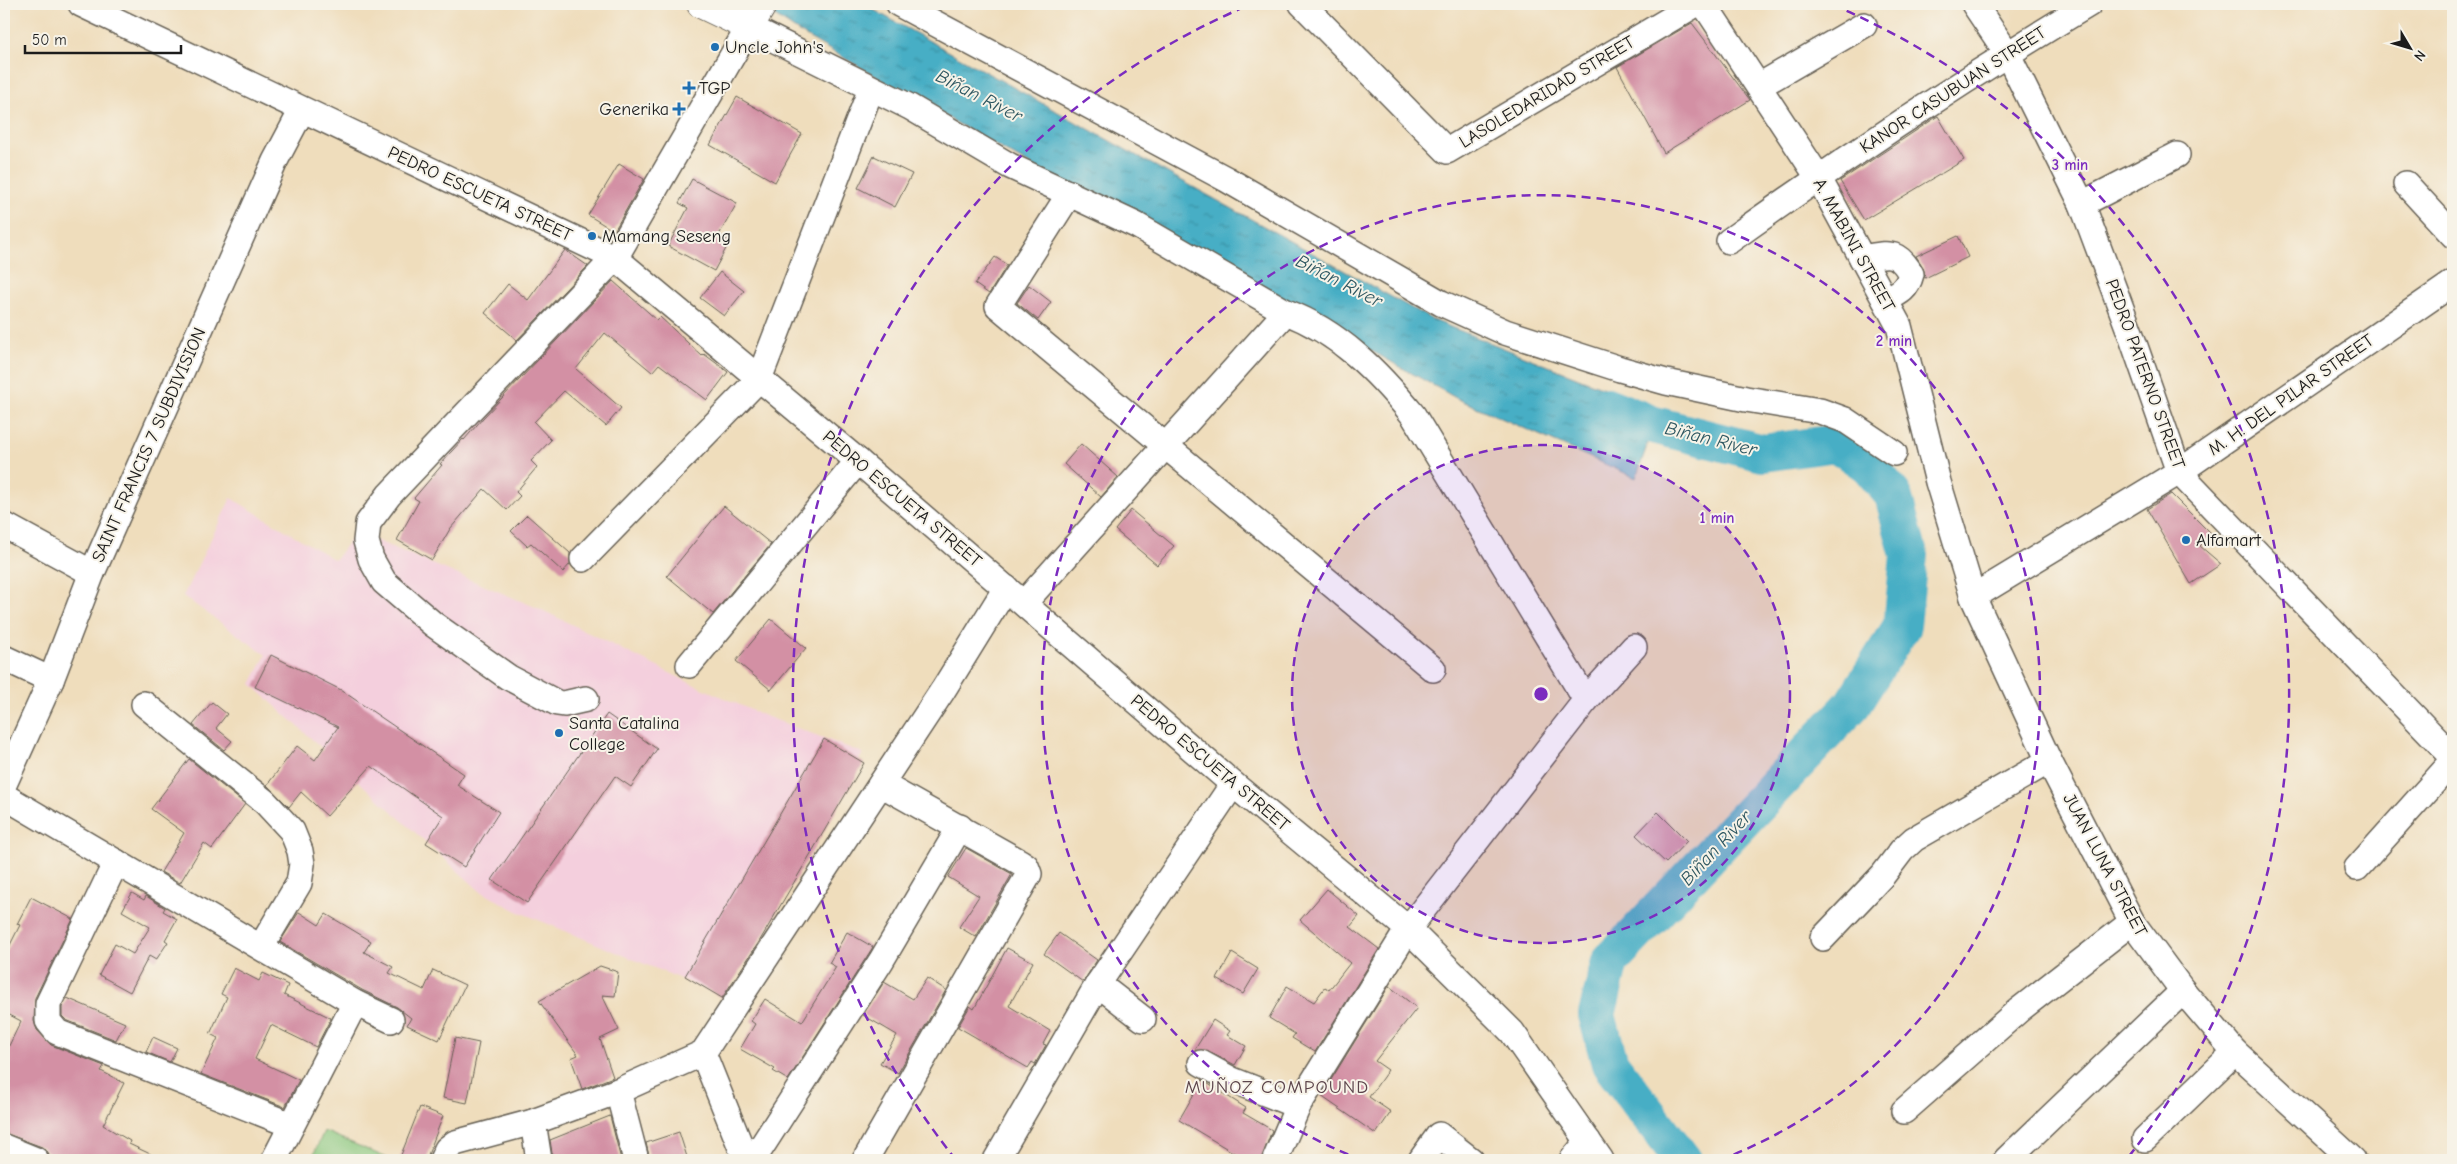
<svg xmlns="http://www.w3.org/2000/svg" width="2457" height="1164" viewBox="0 0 2457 1164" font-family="'Comic Neue',sans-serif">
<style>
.built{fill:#f4cfdd}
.pitch{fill:#88c67c;stroke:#52714c}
.water{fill:url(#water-ripples);stroke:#316570}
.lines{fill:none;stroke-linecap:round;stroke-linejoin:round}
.river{stroke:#46aec5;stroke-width:38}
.building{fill:#d390a4}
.minor-casing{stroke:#666054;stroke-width:28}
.major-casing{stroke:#666054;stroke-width:30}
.minor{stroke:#fff;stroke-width:25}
.major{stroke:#fff;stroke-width:28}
.ring{fill:none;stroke:#7b2cbf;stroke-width:2.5;stroke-dasharray:9 6}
.poi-dot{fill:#1f6fb2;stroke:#f7f3e8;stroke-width:2}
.labels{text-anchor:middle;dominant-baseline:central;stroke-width:4;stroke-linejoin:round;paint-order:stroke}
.poi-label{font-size:18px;fill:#1c1c1c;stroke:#f7f3e8;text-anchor:start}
.street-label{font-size:18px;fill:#1c1c1c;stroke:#f7f3e8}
.water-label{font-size:19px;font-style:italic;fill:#2d5660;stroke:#f7f3e8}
.neighbourhood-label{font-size:19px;letter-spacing:1px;fill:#5c454c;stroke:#f7f3e8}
.centre{fill:#7b2cbf;stroke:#f7f3e8;stroke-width:2.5}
.ring-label{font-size:15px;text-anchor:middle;font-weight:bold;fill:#7b2cbf;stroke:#f7f3e8;stroke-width:4;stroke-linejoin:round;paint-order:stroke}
</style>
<defs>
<pattern id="water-ripples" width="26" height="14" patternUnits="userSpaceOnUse" patternTransform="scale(1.25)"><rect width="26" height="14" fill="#46aec5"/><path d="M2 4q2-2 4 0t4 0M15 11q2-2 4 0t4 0" fill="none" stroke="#3a8d9f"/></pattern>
</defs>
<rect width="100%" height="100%" fill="#f7f3e8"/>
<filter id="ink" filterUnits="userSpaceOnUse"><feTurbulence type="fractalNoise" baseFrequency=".02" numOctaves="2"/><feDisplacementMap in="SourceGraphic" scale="10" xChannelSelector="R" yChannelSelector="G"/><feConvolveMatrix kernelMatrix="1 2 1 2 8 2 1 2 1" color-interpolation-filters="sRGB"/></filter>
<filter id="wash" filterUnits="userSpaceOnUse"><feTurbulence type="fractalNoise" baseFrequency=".0096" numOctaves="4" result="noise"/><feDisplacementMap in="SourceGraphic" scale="20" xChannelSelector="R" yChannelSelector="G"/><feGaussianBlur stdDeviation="1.12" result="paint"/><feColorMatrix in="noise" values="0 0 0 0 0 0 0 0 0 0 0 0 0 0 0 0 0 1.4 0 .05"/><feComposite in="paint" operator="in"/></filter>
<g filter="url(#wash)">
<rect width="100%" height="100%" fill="#efddbc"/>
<polygon class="built" points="231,498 335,560 356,532 540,609 686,681 760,714 863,753 724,997 517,911 480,891 251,684 266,655 183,596"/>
<polygon class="pitch" points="324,1131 387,1158 387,1160 311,1160"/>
<polygon class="water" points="757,4 863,4 1433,320 1669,414 1654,425 1636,478 1456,398 1282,301 1049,176 799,32"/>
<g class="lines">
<polyline class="river" points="1607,406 1654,425 1763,453 1836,443 1868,465 1893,495 1909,555 1902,626 1852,705 1610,961 1597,1015 1610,1064 1683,1160"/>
</g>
<g id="blocks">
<g class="building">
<polygon points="1692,23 1750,100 1664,153 1617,67"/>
<polygon points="737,97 802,134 775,182 710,145"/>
<polygon points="1938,116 1964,160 1864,220 1840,181"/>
<polygon points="874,156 912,174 895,207 858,188"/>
<polygon points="619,164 644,179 614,231 588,215"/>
<polygon points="692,179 737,203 719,235 730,241 714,271 668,246 688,208 679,203"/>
<polygon points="1958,236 1968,257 1925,278 1923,267 1916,256"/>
<polygon points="565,250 588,266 517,340 485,313 508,284 528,300"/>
<polygon points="995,257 1007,265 989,294 975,284"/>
<polygon points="720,272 744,291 724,316 700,298"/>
<polygon points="613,281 657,320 660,317 702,356 704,354 728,372 707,400 659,364 652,372 605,333 576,369 621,408 606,426 564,391 534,422 551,440 531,461 537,467 516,492 520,496 507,510 484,489 450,529 432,560 397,540 419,501 414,498 442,465 440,464 463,439 464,440 483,418"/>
<polygon points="1029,285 1051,302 1038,320 1017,303"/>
<polygon points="1081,444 1118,477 1101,497 1064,464"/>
<polygon points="2171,494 2212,535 2200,546 2221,564 2191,584 2147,509"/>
<polygon points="724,506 771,544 713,614 667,576"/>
<polygon points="1131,510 1174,546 1157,565 1115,530"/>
<polygon points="527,515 570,553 570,564 563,572 531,543 527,546 511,531"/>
<polygon points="771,619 806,648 771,690 736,661"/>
<polygon points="271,655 341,690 464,774 457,785 499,812 464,867 426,843 443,816 371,766 327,816 301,792 289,807 267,785 297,746 315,760 338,727 255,687"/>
<polygon points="212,702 227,714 216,728 232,741 224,750 193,725"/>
<polygon points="607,714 657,749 631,787 615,776 527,903 492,880"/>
<polygon points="824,739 864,763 759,942 722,998 685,976"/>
<polygon points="189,759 245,804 212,849 204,843 180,883 161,872 184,833 151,809"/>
<polygon points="1658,812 1687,841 1666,863 1636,835"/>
<polygon points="966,848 1012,874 976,937 959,927 979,896 948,877"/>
<polygon points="1327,889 1359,916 1350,927 1379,949 1315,1052 1292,1038 1295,1034 1269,1018 1287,986 1314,1002 1325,987 1329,990 1350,963 1300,920"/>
<polygon points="132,893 144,900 146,896 165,908 163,911 177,919 165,940 168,942 156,960 149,956 130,992 99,975 115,944 133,954 150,927 122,911"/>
<polygon points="31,897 73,919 35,998 34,1021 37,1030 51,1045 104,1066 101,1071 124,1083 103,1125 130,1141 129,1144 163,1160 50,1160 48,1152 42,1147 4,1133 4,1094 10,1081 4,1078 4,1056 21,1021 4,1012 4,957 20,925 17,924"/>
<polygon points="299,912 319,925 326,914 371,941 364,952 393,967 389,973 424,990 433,970 465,985 439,1040 407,1025 411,1018 397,1007 362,990 280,942"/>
<polygon points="847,932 873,947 788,1080 773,1071 775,1069 740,1049 755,1024 751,1021 765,999 802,1022 836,967 829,963"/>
<polygon points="1059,933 1097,960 1083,982 1044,954"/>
<polygon points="1007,948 1033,962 1009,1006 1050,1031 1043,1044 1046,1045 1035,1064 1032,1062 1028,1068 958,1027 970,1006 974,1009"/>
<polygon points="1232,953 1258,969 1243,994 1217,979"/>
<polygon points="600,966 618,972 615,996 602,995 619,1030 600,1039 613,1077 582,1089 571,1058 578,1055 539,1001"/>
<polygon points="234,968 259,981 263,973 288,985 284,995 331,1018 316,1047 271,1025 255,1059 299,1080 285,1107 201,1074 218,1038 210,1034 227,997 221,994"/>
<polygon points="927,978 946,990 898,1073 880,1063 897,1035 863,1015 884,982 913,999"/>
<polygon points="1389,986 1417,1008 1375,1061 1388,1070 1369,1097 1391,1112 1376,1134 1321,1096"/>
<polygon points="67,998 125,1023 116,1040 66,1020 62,1016 62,1007"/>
<polygon points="1213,1020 1230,1031 1227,1035 1246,1046 1235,1065 1207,1050 1194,1051"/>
<polygon points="153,1037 177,1048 170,1062 146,1052"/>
<polygon points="455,1038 479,1043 467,1103 443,1098"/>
<polygon points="1202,1080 1246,1108 1243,1113 1272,1130 1261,1160 1246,1160 1179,1120"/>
<polygon points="420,1107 443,1116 426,1160 399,1160"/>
<polygon points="610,1116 621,1160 553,1160 550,1140"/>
<polygon points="679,1132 688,1160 650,1160 646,1143"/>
</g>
</g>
</g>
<g filter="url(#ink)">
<use href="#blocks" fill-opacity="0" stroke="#666054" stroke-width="1"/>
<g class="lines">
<g class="minor-casing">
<g id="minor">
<polyline points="81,4 615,258 858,461 1233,784 1408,929 1512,1032 1601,1160"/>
<polyline points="899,4 1226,179 1441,303 1505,332 1620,369 1666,382 1746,399 1820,411 1845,420 1894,453"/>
<polyline points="1302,4 1447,151 1696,4"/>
<polyline points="1704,4 1818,177 1899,326 1938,482 1973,597 2049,761 2132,922 2183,991 2235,1052 2353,1160"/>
<polyline points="1974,4 2007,53 2082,204 2131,335 2179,472 2453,757"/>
<polyline points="1759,86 1864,25"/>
<polyline points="2406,184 2453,235"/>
<polyline points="1070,193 998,306 1433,669"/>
<polyline points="2082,204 2177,155"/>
<path d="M1729 241C1846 157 1966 78 2089 4"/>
<path d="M1862 258C1888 254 1897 249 1911 274 1907 290 1899 293 1885 300"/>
<polyline points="4,525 92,573"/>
<polyline points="583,559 759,379 871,89"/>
<polyline points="1973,597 2179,472 2453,283"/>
<polyline points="1024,603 1286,312"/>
<polyline points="4,658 51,680"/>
<polyline points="689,665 858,461"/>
<path d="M586 699 564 704 557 703 508 677 433 624 384 582 371 559 366 541 368 523 389 495 615 258 749 27 910 107 1010 166 1136 225 1286 312C1339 332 1378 372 1413 415L1586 700 1408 929 1298 1106 1275 1160"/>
<polyline points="1586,700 1634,647"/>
<polyline points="144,704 265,802 292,831 300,851 302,864 299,883 261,947"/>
<polyline points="4,784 51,680 92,573 275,161 302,110"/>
<polyline points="4,796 355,1003 391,1020"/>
<polyline points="116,862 48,1004 48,1021 57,1032 291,1125"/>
<polyline points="2357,868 2453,761"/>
<polyline points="1823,938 1883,875 1902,850 1914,839 2049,761"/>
<polyline points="1098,984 1143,1019"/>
<polyline points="703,1053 746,1160"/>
<polyline points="1201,1063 1232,1080 1298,1106"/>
<polyline points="618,1091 636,1160"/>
<polyline points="1904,1111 2019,1010 2132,922"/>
<polyline points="533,1122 539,1160"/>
<polyline points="2145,1139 2235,1052"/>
<polyline points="4,1147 36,1160"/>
<polyline points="274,1160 355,1003"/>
<polyline points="442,1160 447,1149 455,1143 533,1122 618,1091 703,1053 943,690 1006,588"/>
<polyline points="753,1160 881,961 960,827"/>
<polyline points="865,1160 1029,874 1026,866 1020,862 881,784"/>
<polyline points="996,1160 1098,984 1233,784"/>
<polyline points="1421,1160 1439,1135 1471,1160"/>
<polyline points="1572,1160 1588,1141"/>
<polyline points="2006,1160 2183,991"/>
</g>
</g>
<g class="major-casing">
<polyline id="major" points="701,4 749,27 763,4"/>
</g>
<use href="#minor" class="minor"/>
<use href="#major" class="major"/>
</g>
</g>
<circle cx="1541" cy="694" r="249" fill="#7b2cbf" fill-opacity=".12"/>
<g class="ring">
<circle cx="1541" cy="694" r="249"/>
<path d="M1362 1160A499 499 0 1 1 1720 1160"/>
<path d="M956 1160A748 748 0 0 1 1249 5M1833 5A748 748 0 0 1 2126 1160"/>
</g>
<g class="poi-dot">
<circle cx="715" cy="47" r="5"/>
<path d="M686.5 80.5h5v5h5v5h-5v5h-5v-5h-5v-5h5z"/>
<path d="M676.5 101.5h5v5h5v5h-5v5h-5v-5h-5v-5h5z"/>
<circle cx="592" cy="236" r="5"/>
<circle cx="2186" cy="540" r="5"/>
<circle cx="559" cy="733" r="5"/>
</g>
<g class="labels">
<g class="poi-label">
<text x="725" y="47">Uncle John's</text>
<text x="699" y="88">TGP</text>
<text x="669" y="109" text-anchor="end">Generika</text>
<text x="602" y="236">Mamang Seseng</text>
<text x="2196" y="540">Alfamart</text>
<text x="569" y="723">Santa Catalina<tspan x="569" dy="21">College</tspan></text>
</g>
<g class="street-label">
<text transform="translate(1953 90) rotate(-33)">KANOR CASUBUAN STREET</text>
<text transform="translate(1547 92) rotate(-31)">LASOLEDARIDAD STREET</text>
<text transform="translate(480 194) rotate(25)">PEDRO ESCUETA STREET</text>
<text transform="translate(1854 245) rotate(61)">A. MABINI STREET</text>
<text transform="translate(2145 374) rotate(70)">PEDRO PATERNO STREET</text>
<text transform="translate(2291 395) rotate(-35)">M. H. DEL PILAR STREET</text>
<text transform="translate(149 445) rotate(-66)">SAINT FRANCIS 7 SUBDIVISION</text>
<text transform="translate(902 499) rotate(40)">PEDRO ESCUETA STREET</text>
<text transform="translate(1210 763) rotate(40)">PEDRO ESCUETA STREET</text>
<text transform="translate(2105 865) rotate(62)">JUAN LUNA STREET</text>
</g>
<g class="water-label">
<text transform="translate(979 96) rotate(27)">Biñan River</text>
<text transform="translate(1339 281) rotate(27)">Biñan River</text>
<text transform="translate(1711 439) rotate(14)">Biñan River</text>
<text transform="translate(1716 848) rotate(-47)">Biñan River</text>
</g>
<g class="neighbourhood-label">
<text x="1277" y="1087">MUÑOZ COMPOUND</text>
</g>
</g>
<circle cx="1541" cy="694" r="8" class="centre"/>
<g class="ring-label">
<text x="2070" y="170">3 min</text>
<text x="1894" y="346">2 min</text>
<text x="1717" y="523">1 min</text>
</g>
<rect width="2457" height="1164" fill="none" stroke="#f7f3e8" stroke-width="20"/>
<g transform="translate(2410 48) rotate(128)" stroke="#f7f3e8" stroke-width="4" paint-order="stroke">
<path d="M0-4L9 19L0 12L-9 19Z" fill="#1c1c1c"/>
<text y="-8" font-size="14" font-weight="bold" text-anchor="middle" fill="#1c1c1c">N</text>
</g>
<path d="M25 45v8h156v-8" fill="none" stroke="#1c1c1c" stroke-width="2.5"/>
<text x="32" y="45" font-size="15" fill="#1c1c1c" stroke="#f7f3e8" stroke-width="4" paint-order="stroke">50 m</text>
</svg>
